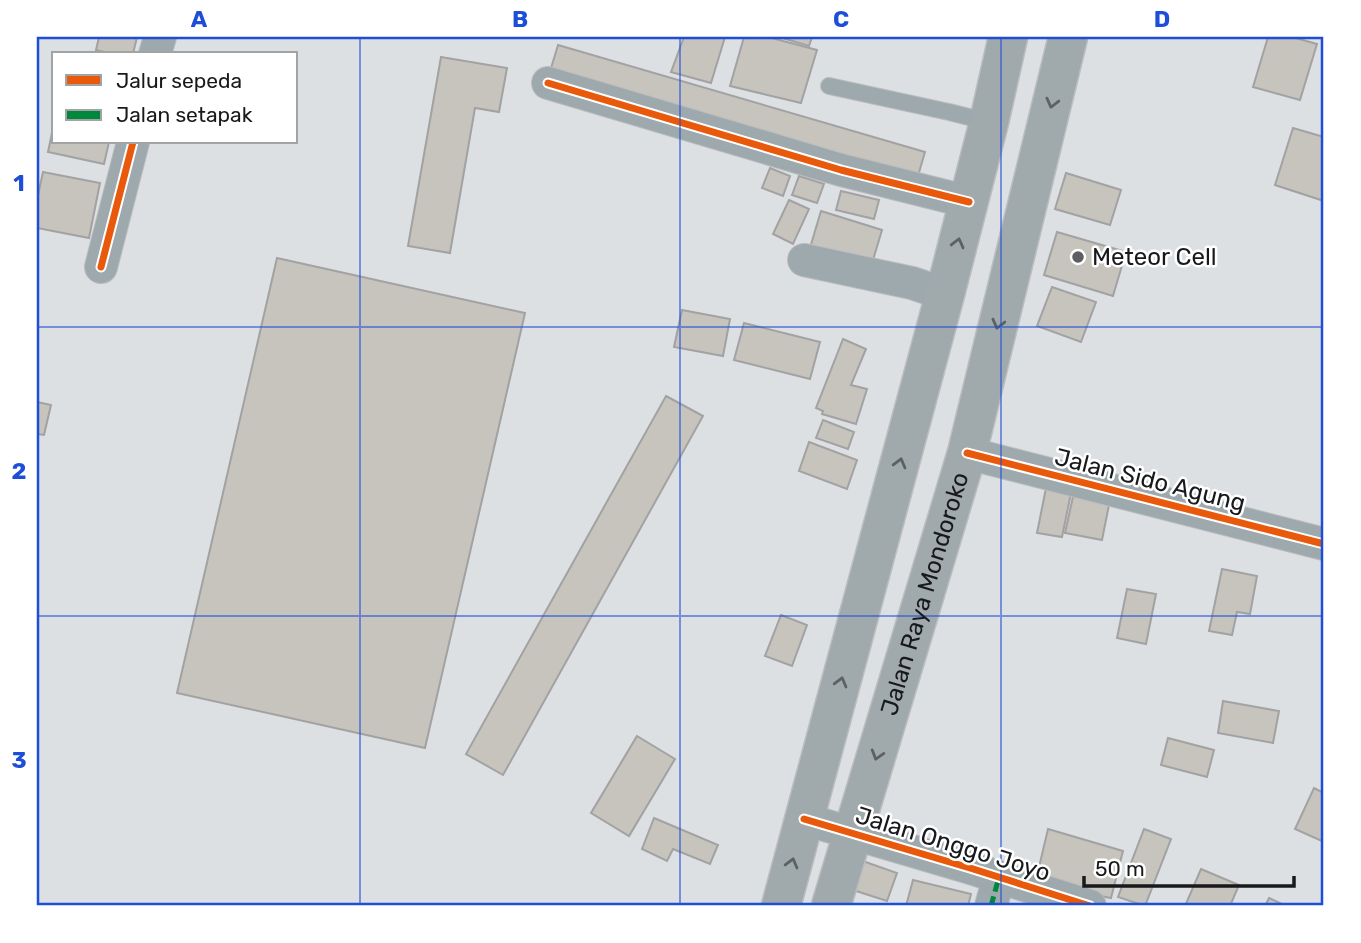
<svg xmlns="http://www.w3.org/2000/svg" width="1361" height="943" viewBox="0 0 1361 943" font-family="Rubik,sans-serif">
<style>
.building{fill:#c7c3bd;stroke:#a2a2a3;stroke-width:2}
.lines{fill:none;stroke-linecap:round;stroke-linejoin:round}
.lane-casing{stroke:#babcbe;stroke-width:18}
.street-casing{stroke:#babcbe;stroke-width:34}
.highway-casing{stroke:#babcbe;stroke-width:41}
.lane{stroke:#9ea9ad;stroke-width:16}
.street{stroke:#9ea9ad;stroke-width:32}
.highway{stroke:#a0a9ac;stroke-width:38}
.quiet{stroke:#00873e;stroke-width:5;stroke-dasharray:10 5;stroke-linecap:butt}
.cycleway-casing{stroke:#fff;stroke-width:11}
.cycleway{stroke:#e8590c;stroke-width:7}
.oneway{stroke:#5c6164}
.grid{fill:none;stroke:#1d4ed8;stroke-width:2;stroke-opacity:0.55}
.poi-dot{fill:#5c5f61;stroke:#fff;stroke-width:2.5}
.labels{text-anchor:middle;dominant-baseline:central;stroke-width:5;stroke-linejoin:round;paint-order:stroke}
.poi-label{font-size:24px;fill:#17191b;stroke:#fff;text-anchor:start}
.street-label{font-size:24px;fill:#17191b;stroke:#fff}
.neatline{fill:none;stroke:#1d4ed8;stroke-width:2.5}
.grid-label{font-size:23px;text-anchor:middle;font-weight:bold;fill:#1d4ed8}
</style>
<rect width="100%" height="100%" fill="#dde0e3"/>
<g class="building">
<polygon points="99,37 137,37 133,54 113,54 96,50"/>
<polygon points="684,37 725,37 711,83 671,72"/>
<polygon points="744,37 768,37 817,50 801,103 730,86"/>
<polygon points="779,37 812,37 809,46"/>
<polygon points="1268,37 1292,37 1317,44 1300,100 1253,87"/>
<polygon points="558,45 925,152 915,186 548,78"/>
<polygon points="441,57 507,68 499,112 475,108 450,253 408,246"/>
<polygon points="54,123 54,142 109,142 104,164 48,152"/>
<polygon points="1293,128 1324,137 1324,201 1275,185"/>
<polygon points="770,168 790,176 783,196 762,188"/>
<polygon points="43,172 100,183 89,238 37,228 37,200"/>
<polygon points="1066,173 1121,190 1110,225 1055,209"/>
<polygon points="799,176 824,184 817,203 792,195"/>
<polygon points="841,191 879,200 874,219 836,210"/>
<polygon points="789,200 809,209 793,244 773,234"/>
<polygon points="821,211 882,230 870,270 809,251"/>
<polygon points="1057,232 1126,252 1113,296 1044,275"/>
<polygon points="277,258 525,313 425,748 177,693"/>
<polygon points="1052,287 1096,302 1081,342 1037,326"/>
<polygon points="682,310 730,319 723,356 674,347"/>
<polygon points="744,323 820,342 810,379 734,360"/>
<polygon points="843,339 866,349 851,385 867,389 856,424 822,414 823,411 816,408"/>
<polygon points="666,396 703,416 503,775 466,754"/>
<polygon points="37,402 51,405 44,435 37,434"/>
<polygon points="823,420 854,432 848,449 816,438"/>
<polygon points="809,442 857,460 847,489 799,471"/>
<polygon points="1046,488 1071,493 1062,537 1037,533"/>
<polygon points="1074,492 1110,500 1102,540 1065,533"/>
<polygon points="1222,569 1257,576 1250,614 1237,612 1232,635 1209,631"/>
<polygon points="1127,589 1156,594 1146,644 1117,638"/>
<polygon points="781,615 807,625 792,666 765,656"/>
<polygon points="1223,701 1279,711 1273,743 1218,733"/>
<polygon points="637,736 675,759 629,836 591,813"/>
<polygon points="1168,738 1214,750 1207,777 1161,765"/>
<polygon points="1314,788 1324,793 1324,842 1295,829"/>
<polygon points="654,818 718,845 710,864 673,849 667,861 642,849"/>
<polygon points="1048,829 1123,851 1111,898 1035,884"/>
<polygon points="1144,829 1171,839 1145,906 1118,897"/>
<polygon points="860,860 897,873 887,901 850,889"/>
<polygon points="1201,869 1239,885 1230,906 1185,906"/>
<polygon points="913,880 971,894 968,906 906,906"/>
<polygon points="1269,898 1286,906 1265,906"/>
</g>
<g class="lines">
<g class="lane-casing">
<polyline id="lane" points="829,86 949,112 989,122"/>
</g>
<g class="street-casing">
<g id="street">
<polyline points="155,54 160,37"/>
<polyline points="548,83 841,170 969,202"/>
<polyline points="804,260 912,283 945,294"/>
<polyline points="101,267 133,142"/>
<polyline points="967,453 1324,544"/>
<polyline points="804,819 970,868 1090,906"/>
<polyline points="991,906 999,877"/>
</g>
</g>
<g class="highway-casing">
<g id="highway">
<polyline points="781,906 945,294 989,122 1008,37"/>
<path id="s1" d="M831 906 967 453 1068 37"/>
</g>
</g>
<use href="#lane" class="lane"/>
<use href="#street" class="street"/>
<use href="#highway" class="highway"/>
<polyline class="quiet" points="991,906 999,877"/>
<g class="cycleway-casing">
<g id="cycleway">
<polyline points="548,83 841,170 969,202"/>
<polyline points="101,267 133,142"/>
<polyline points="967,453 1324,544"/>
<polyline points="804,819 970,868 1090,906"/>
</g>
</g>
<use href="#cycleway" class="cycleway"/>
</g>
<defs><path id="oneway-chevron" d="M-2-3.5L2.5 0L-2 3.5" fill="none" stroke-width="1.6" stroke-linecap="round" stroke-linejoin="round" transform="scale(1.75)"/></defs>
<g class="oneway">
<use href="#oneway-chevron" transform="translate(1052 103) rotate(104)"/>
<use href="#oneway-chevron" transform="translate(958 243) rotate(-76)"/>
<use href="#oneway-chevron" transform="translate(998 324) rotate(104)"/>
<use href="#oneway-chevron" transform="translate(900 463) rotate(-75)"/>
<use href="#oneway-chevron" transform="translate(841 682) rotate(-75)"/>
<use href="#oneway-chevron" transform="translate(877 755) rotate(107)"/>
<use href="#oneway-chevron" transform="translate(792 863) rotate(-75)"/>
</g>
<path class="grid" d="M360 37V906M680 37V906M1001 37V906M37 327H1324M37 616H1324"/>
<circle class="poi-dot" cx="1078" cy="257" r="7"/>
<g class="labels">
<g class="poi-label">
<text x="1092" y="257">Meteor Cell</text>
</g>
<g class="street-label">
<text transform="translate(1150 480) rotate(14)">Jalan Sido Agung</text>
<text stroke="none"><textPath href="#s1" startOffset="326">Jalan Raya Mondoroko</textPath></text>
<text transform="translate(953 844) rotate(17)">Jalan Onggo Joyo</text>
</g>
</g>
<rect width="1361" height="943" fill="none" stroke="#ffffff" stroke-width="77"/>
<rect x="52" y="52" width="245" height="91" fill="#ffffff" stroke="#a2a3a4" stroke-width="2"/>
<rect x="66" y="75" width="35" height="10" fill="#e8590c" stroke="#a2a3a4" stroke-width="2"/>
<text x="116" y="88" font-size="21" fill="#17191b">Jalur sepeda</text>
<rect x="66" y="110" width="35" height="10" fill="#00873e" stroke="#a2a3a4" stroke-width="2"/>
<text x="116" y="122" font-size="21" fill="#17191b">Jalan setapak</text>
<path d="M1084 876v10h210v-10" fill="none" stroke="#17191b" stroke-width="3.5"/>
<text x="1095" y="876" font-size="21" fill="#17191b" stroke="#ffffff" stroke-width="5" paint-order="stroke">50 m</text>
<rect x="38" y="38" width="1284" height="866" class="neatline"/>
<g class="grid-label">
<text x="199" y="27">A</text>
<text x="520" y="27">B</text>
<text x="841" y="27">C</text>
<text x="1162" y="27">D</text>
<text x="19" y="191">1</text>
<text x="19" y="479">2</text>
<text x="19" y="768">3</text>
</g>
</svg>
